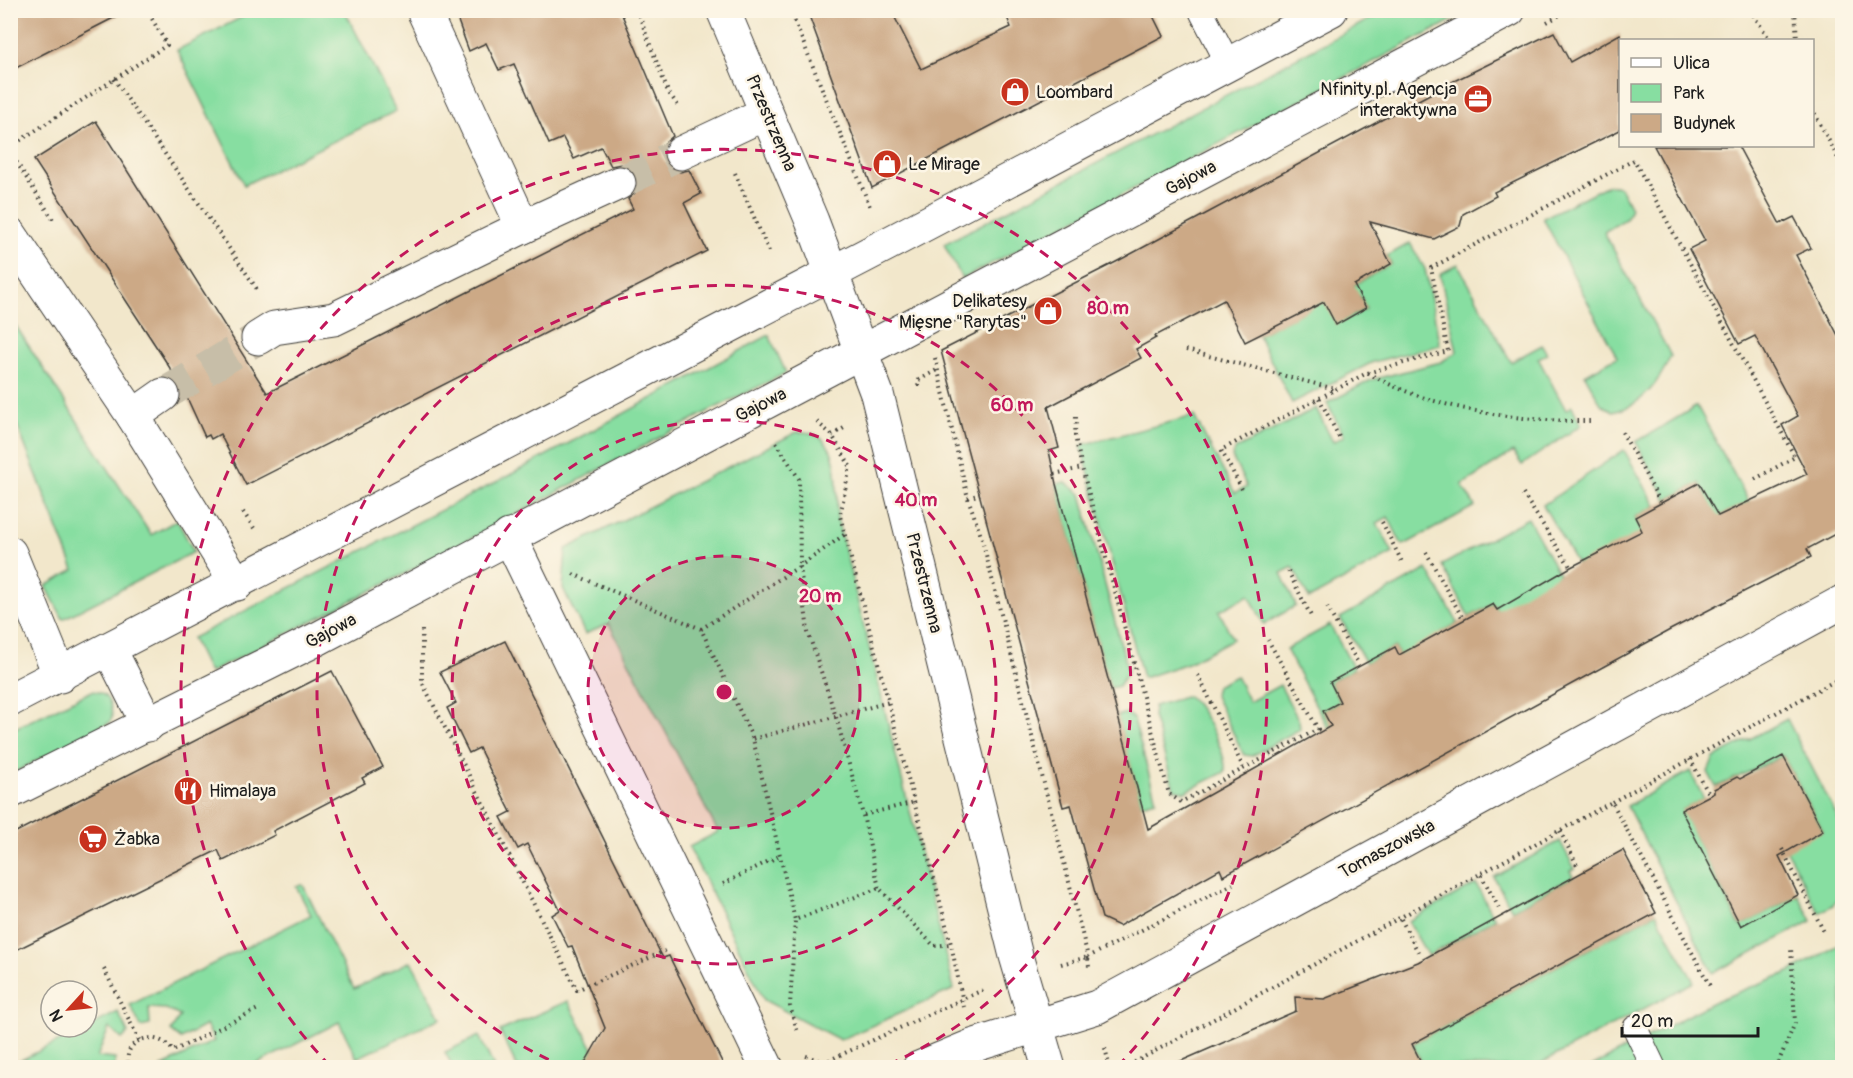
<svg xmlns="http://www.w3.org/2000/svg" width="1853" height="1078" viewBox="0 0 1853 1078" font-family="Pangolin,sans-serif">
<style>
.green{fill:#87dea1;stroke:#527d5e;stroke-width:1.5}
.building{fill:#cca986}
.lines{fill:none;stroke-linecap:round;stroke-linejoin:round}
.street-tunnel{stroke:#c7bea8;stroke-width:33;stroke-dasharray:33 16;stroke-linecap:butt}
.lane-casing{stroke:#3c3a36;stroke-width:26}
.street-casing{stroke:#3c3a36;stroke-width:35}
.path{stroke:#3c3a36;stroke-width:4;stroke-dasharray:1.5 4.5;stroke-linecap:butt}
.lane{stroke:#fff;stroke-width:24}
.street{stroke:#fff;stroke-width:33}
.ring{fill:none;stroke:#c2185b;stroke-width:3;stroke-dasharray:10 8}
.labels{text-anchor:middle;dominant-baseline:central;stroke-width:5;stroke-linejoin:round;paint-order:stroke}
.poi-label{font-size:18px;fill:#1c1c1c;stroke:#fcf5e5;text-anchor:start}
.street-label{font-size:18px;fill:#1c1c1c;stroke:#fcf5e5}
.centre{fill:#c2185b;stroke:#fcf5e5;stroke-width:3}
.ring-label{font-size:18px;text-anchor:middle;font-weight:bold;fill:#c2185b;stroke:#fcf5e5;stroke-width:5;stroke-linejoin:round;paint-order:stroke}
</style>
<rect width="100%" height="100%" fill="#fcf5e5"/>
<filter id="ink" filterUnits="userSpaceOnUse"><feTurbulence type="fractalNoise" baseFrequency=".0167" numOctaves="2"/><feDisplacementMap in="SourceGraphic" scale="12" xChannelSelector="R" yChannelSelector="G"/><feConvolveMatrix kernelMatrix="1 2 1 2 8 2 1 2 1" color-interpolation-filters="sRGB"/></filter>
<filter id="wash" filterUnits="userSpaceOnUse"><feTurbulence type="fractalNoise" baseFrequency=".008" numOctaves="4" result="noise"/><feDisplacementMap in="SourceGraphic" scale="24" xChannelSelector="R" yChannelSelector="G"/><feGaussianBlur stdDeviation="1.35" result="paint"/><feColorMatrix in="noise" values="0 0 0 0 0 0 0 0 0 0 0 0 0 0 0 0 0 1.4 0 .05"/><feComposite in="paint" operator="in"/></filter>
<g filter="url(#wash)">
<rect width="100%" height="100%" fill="#f2e7cb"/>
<g class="green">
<polygon points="1387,10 1470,11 962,279 944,244"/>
<polygon points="254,11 345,11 396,111 244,185 177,50"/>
<path d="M1608 185 1620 187 1631 208 1627 218 1604 232 1671 356C1658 383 1644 405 1613 412L1601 404 1585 375 1617 357 1543 218Z"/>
<polygon points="1410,243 1425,269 1440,345 1373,362 1292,403 1258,335 1322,302 1331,301 1336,324 1366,309 1361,297 1351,292 1354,285 1391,264 1387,256"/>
<polygon points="1458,264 1511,362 1542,345 1547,354 1538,358 1566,410 1572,406 1581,425 1522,465 1513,452 1462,485 1475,506 1406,544 1402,545 1388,517 1377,523 1393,553 1309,599 1293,567 1281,573 1296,606 1264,624 1249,595 1219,611 1233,639 1188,663 1143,678 1081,445 1194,416 1235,493 1247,487 1232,457 1236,449 1316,408 1333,442 1344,436 1327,403 1371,380 1441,362 1457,352 1440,274"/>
<polygon points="10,317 151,535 177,520 194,552 63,619 46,586 74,570 11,410"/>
<polygon points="769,335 786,373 707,412 412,570 209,673 192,638 508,476"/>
<polygon points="1697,406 1749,502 1717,517 1699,483 1667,500 1636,442"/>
<path d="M797 432C844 429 836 485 837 518L954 989 840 1040 764 1000 689 847 718 832 609 624 585 634 563 588 566 549Z"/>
<polygon points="1624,450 1656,506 1635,517 1649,544 1577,564 1543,505"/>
<polygon points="1065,482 1081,494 1128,671 1119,686 1110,688 1056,484"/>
<polygon points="1528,518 1559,574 1502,619 1493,604 1469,617 1442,565"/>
<polygon points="1427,569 1458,623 1442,632 1449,647 1405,667 1395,647 1366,663 1340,618"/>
<polygon points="1330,625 1354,669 1330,682 1340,702 1323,711 1332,726 1328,728 1286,649"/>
<polygon points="1236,676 1249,702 1280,685 1299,721 1300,729 1252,756 1244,755 1214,694 1216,686"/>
<path d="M92 691C108 692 112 704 112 718L109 723 11 774V730Z"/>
<path d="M1188 696C1203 707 1227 754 1225 772L1185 792 1174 789 1153 716 1154 706Z"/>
<polygon points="1127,713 1134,720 1156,800 1141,804 1117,716"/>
<polygon points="1787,719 1842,826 1842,894 1833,905 1819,913 1785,847 1823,831 1783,756 1716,787 1708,772 1714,758"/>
<polygon points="1690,771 1704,799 1682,810 1740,926 1798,895 1812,921 1713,973 1627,806"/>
<polygon points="1560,841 1575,869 1570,871 1573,877 1512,910 1494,877"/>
<polygon points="1476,884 1495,919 1428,956 1408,921"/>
<polygon points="303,885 354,989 411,961 441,1018 357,1058 339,1022 251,1067 161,1067 214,1041 206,1025 181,1039 171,1031 180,1016 166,1009 149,1008 150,1025 141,1027 130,1005 311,915 296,886"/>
<polygon points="1656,913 1694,982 1534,1067 1424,1067 1413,1045 1417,1041"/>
<polygon points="1842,943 1842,1067 1589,1068 1713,1002 1792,971"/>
<polygon points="568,1001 593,1049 593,1056 571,1067 517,1067 500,1031"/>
<polygon points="118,1012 128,1033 122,1039 109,1028 97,1057 115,1059 115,1067 11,1067 11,1065"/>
<polygon points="479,1036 494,1067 453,1067 445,1052"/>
</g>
<g id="blocks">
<g class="building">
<polygon points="10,10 129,10 10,71"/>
<polygon points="454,10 620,10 673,136 665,143 662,152 664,160 671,169 680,172 689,170 701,194 684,203 707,251 246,485 220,434 211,439 209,435 205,437 183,389 163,357 34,160 96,121 267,393 633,209 628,199 635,193 638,184 636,176 630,168 621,164 611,166 601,147 574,159 563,138 549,144 514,64 499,70 486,43 469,51"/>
<polygon points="807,10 891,10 921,69 1011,27 1004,10 1150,10 1163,36 872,188"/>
<polygon points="1554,32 1570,62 1620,34 1620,130 1494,192 1496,196 1463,214 1460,226 1434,239 1370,222 1391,264 1354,285 1366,308 1336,325 1324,302 1245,342 1224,300 1155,336 1156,338 1136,349 1141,358 1048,407 1059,448 1049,451 1056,484 1148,829 1331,726 1323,711 1340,702 1330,682 1395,647 1399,655 1493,604 1497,610 1571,567 1642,531 1635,517 1661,503 1699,483 1718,516 1807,474 1782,425 1798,416 1755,336 1739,344 1689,249 1705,241 1654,146 1738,146 1780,224 1794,217 1811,248 1796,255 1842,343 1842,544 1837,533 1807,549 1811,557 1670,630 1223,876 1220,869 1119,926 1102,918 1071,805 1063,807 941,351 1116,262 1454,81"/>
<polygon points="505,641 663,958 669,956 725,1068 582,1068 605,1028 572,946 568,947 552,915 560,910 527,844 518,849 501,817 511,812 479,748 469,753 447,708 456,703 440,672"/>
<polygon points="332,671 383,767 362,778 365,783 273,831 275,835 223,861 218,850 10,953 10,835"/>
<polygon points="1783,756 1823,831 1779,856 1798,895 1741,926 1681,810 1714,793 1714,789 1737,777 1740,779"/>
<polygon points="1623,850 1656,913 1412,1044 1424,1068 1165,1068 1296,1011 1295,997 1324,999 1418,962"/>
</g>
</g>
</g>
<g filter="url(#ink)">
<use href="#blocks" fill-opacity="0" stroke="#3c3a36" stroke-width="1.5"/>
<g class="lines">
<g class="street-tunnel">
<polyline points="619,183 681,153"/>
<polyline points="163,395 258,338"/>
</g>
<g class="lane-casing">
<g id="lane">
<polyline points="1202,13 1229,65"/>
<polyline points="1635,1028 1654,1068"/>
</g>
</g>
<g class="street-casing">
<g id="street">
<polyline points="423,10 523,227 619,183"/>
<polyline points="723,10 812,221 877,394 1016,956 1049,1068"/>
<polyline points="681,153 766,113"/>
<polyline points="10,234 133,416 237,584"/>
<polyline points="258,338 274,328 334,319 523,227"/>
<polyline points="133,416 163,395"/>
<polyline points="509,536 767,1068"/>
<polyline points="10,553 60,676"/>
<polyline points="110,650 148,725"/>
<polyline points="10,700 899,238 1331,10"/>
<polyline points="10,792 319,638 1509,10"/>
<polyline points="919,1068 972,1046 1097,1007 1842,602"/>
</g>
</g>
<g class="path">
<polyline points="637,10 668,92 680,108"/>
<polyline points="790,10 871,209"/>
<polyline points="1750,10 1770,40"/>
<polyline points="1795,10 1797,40"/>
<polyline points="1547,22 1560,15"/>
<polyline points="114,79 259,292"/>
<polyline points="1812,108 1842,166"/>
<polyline points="10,147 167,45 147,10"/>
<polyline points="10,152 54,221"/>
<polyline points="735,173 770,254"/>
<polyline points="1186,350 1335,389"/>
<polyline points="935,358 968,498 982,539 1088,957 1233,884"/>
<path d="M1368 373C1429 409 1519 422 1590 421"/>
<polyline points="918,386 919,380 937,370"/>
<polyline points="1319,398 1340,439"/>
<polyline points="1076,417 1075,436 1082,468 1169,794 1181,802 1318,729 1268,640"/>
<polyline points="817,422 832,435 850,466 840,516 951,944 964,1007"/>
<polyline points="1622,432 1661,503"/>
<polyline points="832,435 844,428"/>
<polyline points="1054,474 1082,468"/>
<polyline points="1242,489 1221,450 1367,373 1448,351 1431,268 1634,160 1795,457 1755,479"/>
<polyline points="1523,494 1571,568"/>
<polyline points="968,498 980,494"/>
<polyline points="243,512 254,528"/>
<polyline points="1382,522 1403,564"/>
<polyline points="844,535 800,566 808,632 836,717 863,815 879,888"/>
<polyline points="1426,552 1462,617"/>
<polyline points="1288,571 1311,616"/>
<polyline points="573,574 701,629 753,739 795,920"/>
<polyline points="1327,607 1358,663"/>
<polyline points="701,629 800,566 799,479 776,442"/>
<polyline points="422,630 422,682 577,990 665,951"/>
<polyline points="1198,675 1243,767"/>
<polyline points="753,739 889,702"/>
<polyline points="1690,759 1710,796"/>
<polyline points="1612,802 1842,677"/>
<polyline points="864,815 915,802"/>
<polyline points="1560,831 1578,867"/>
<polyline points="1782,849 1824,932"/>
<polyline points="1481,875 1499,908"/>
<polyline points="723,884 779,856"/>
<polyline points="1401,919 1418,952"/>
<polyline points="1061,964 1088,957 1089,967"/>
<polyline points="104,969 139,1040"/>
<polyline points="797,1030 790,1006 795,920 879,888 934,946 951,944"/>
<polyline points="1105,1048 1110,1068"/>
<polyline points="806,1056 825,1062 985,989"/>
<path d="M129 1068C120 1038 157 1028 173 1051L260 1008"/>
<polyline points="1124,1068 1612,802 1711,988"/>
<polyline points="1776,1068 1795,1023 1791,948"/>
</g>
<use href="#lane" class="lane"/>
<use href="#street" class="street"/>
</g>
</g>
<circle cx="724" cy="692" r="136" fill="#c2185b" fill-opacity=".12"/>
<g class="ring">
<circle cx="724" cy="692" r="136"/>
<circle cx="724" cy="692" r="272"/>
<path d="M565 1067A407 407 0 1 1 883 1067"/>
<path d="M330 1066A543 543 0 1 1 1118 1066"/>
</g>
<defs>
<g id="shop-disc" transform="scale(1.5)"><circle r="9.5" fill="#c8321e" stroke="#fcf5e5"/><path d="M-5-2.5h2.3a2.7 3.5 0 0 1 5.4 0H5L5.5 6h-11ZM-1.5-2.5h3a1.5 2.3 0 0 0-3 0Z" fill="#fff"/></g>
<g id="office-disc" transform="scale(1.5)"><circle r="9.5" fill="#c8321e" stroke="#fcf5e5"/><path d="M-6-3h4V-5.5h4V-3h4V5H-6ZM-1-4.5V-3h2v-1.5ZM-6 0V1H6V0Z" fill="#fff"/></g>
<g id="restaurant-disc" transform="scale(1.5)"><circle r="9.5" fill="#c8321e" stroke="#fcf5e5"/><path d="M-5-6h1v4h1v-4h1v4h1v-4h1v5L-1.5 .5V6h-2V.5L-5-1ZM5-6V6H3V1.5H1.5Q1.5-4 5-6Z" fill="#fff"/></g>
<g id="supermarket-disc" transform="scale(1.5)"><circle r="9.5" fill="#c8321e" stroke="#fcf5e5"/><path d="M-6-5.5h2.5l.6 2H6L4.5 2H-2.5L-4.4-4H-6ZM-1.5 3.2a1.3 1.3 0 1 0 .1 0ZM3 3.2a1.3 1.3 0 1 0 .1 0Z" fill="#fff"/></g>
</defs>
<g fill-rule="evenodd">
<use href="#shop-disc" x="1015" y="92"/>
<use href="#office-disc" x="1478" y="99"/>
<use href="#shop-disc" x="887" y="164"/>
<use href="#shop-disc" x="1048" y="311"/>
<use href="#restaurant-disc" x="188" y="791"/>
<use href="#supermarket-disc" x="93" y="839"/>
</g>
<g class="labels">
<g class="poi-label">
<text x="1457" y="89" text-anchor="end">Nfinity.pl. Agencja<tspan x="1457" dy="21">interaktywna</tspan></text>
<text x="1036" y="92">Loombard</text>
<text x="908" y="164">Le Mirage</text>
<text x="1027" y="301" text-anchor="end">Delikatesy<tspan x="1027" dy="21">Mięsne "Rarytas"</tspan></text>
<text x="209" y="791">Himalaya</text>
<text x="114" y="839">Żabka</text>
</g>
<g class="street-label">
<text transform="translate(771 123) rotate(67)">Przestrzenna</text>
<text transform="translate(1191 178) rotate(-28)">Gajowa</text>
<text transform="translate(761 405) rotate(-27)">Gajowa</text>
<text transform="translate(924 583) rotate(76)">Przestrzenna</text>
<text transform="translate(331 631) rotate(-28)">Gajowa</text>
<text transform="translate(1387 849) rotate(-28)">Tomaszowska</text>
</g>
</g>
<circle cx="724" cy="692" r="9" class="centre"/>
<g class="ring-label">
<text x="1108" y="314">80 m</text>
<text x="1012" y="411">60 m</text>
<text x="916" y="506">40 m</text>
<text x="820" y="602">20 m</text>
</g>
<rect width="1853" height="1078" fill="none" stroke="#fcf5e5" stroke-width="36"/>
<rect x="1619" y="39" width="195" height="108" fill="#fcf5e5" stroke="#a29e95" stroke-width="1.5"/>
<rect x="1631" y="58" width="30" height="9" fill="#ffffff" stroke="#a29e95" stroke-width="1.5"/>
<text x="1673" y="69" font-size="18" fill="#1c1c1c">Ulica</text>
<rect x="1631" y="84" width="30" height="18" fill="#87dea1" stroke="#a29e95" stroke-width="1.5"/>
<text x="1673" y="99" font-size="18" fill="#1c1c1c">Park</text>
<rect x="1631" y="114" width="30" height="18" fill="#cca986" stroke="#a29e95" stroke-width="1.5"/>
<text x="1673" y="129" font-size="18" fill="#1c1c1c">Budynek</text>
<g transform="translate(69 1009) rotate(243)"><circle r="28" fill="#fcf5e5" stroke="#a29e95" stroke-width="1.5"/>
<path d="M0-4.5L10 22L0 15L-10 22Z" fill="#c8321e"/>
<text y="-9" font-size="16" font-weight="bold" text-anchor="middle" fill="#1c1c1c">N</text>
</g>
<path d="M1622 1027v9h136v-9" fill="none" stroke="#1c1c1c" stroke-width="3"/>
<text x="1631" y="1027" font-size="18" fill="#1c1c1c" stroke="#fcf5e5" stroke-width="4.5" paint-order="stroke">20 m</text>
</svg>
